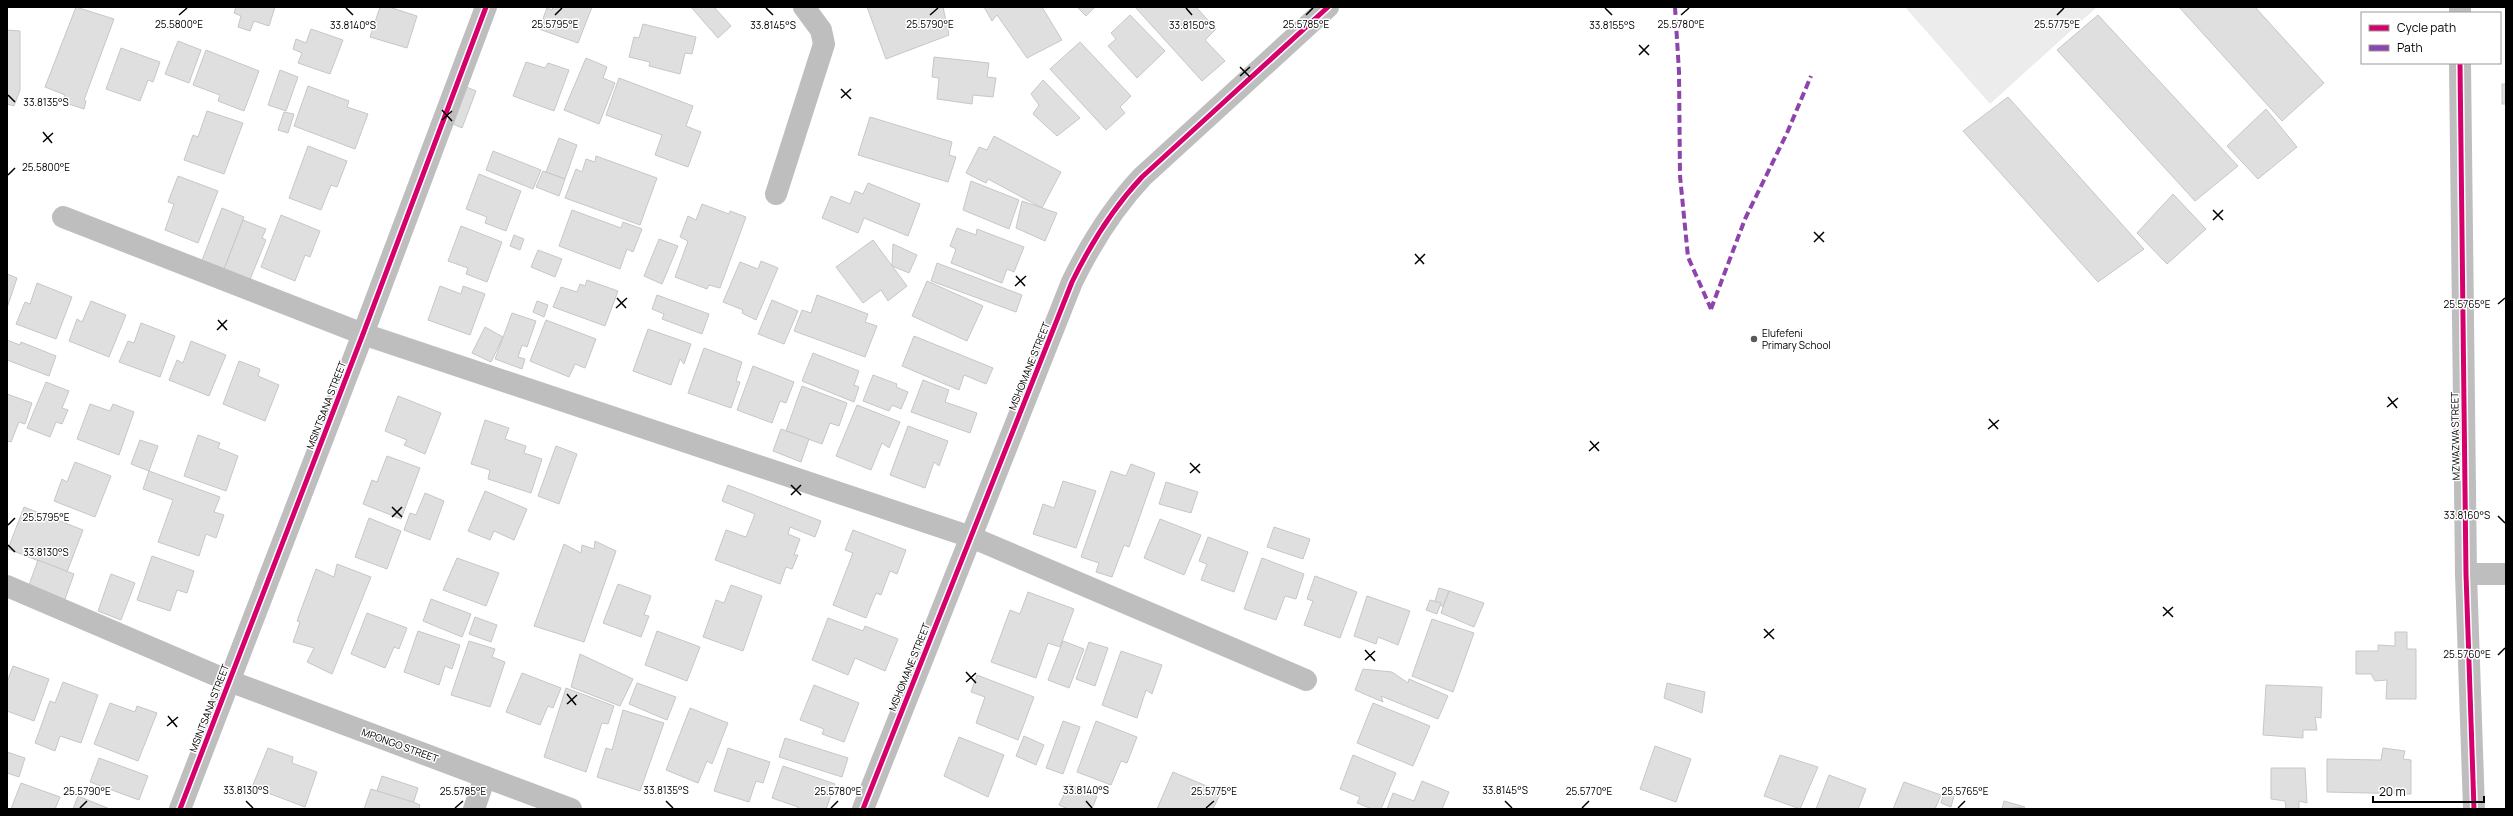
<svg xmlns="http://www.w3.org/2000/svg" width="2513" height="816" viewBox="0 0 2513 816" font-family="Manrope,sans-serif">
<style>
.green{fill:#ececec}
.building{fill:#dfdfdf;stroke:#c7c7c7}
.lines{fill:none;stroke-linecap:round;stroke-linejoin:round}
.minor{stroke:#bebebe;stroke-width:22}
.quiet{stroke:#8e44ad;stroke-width:4;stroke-dasharray:8 4;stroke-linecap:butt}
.cycleway-casing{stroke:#fff;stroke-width:8}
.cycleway{stroke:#d6006c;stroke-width:5}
.ticks{fill:none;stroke:#000;stroke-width:1.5}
.poi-dot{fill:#595959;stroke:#fff;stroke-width:1.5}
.labels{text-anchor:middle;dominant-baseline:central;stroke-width:3;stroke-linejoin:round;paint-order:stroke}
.poi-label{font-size:10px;fill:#000;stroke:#fff;text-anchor:start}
.street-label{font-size:10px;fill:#000;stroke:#fff}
.ticks-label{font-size:10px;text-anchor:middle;fill:#000;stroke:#fff;stroke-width:3;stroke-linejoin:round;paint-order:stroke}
</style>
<rect width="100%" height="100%" fill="#fff"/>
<polygon class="green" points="1905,7 2097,7 1990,104"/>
<g class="building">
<polygon points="76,7 114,19 84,100 86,101 84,109 63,102 65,95 45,87"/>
<polygon points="236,7 275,7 269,26 254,21 250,31 238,27 241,16 234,13"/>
<polygon points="380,7 389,7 417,16 407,48 370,37"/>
<polygon points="553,7 592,7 578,43 539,29 547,8 552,10"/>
<polygon points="691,7 714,7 731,26 718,38"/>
<polygon points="867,7 943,7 949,35 886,59"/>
<polygon points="984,7 1042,7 1062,40 1027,58 997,15 992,21"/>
<polygon points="1077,7 1095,7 1086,16"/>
<polygon points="1135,7 1196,7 1216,29 1205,40 1225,61 1202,81"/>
<polygon points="2179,7 2255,7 2324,83 2282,121"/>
<polygon points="1130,15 1165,51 1137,78 1108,46 1116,39 1111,33"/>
<polygon points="2098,15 2238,166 2195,201 2057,50"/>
<polygon points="643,24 696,37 692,54 685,53 680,74 649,66 650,62 629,57 634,37 639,38"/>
<polygon points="311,29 343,40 330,74 298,63 302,53 293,49 296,39 306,43"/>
<polygon points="7,30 20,31 20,90 14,106 7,104"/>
<polygon points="178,41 201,50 189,83 165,74"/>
<polygon points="1080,42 1131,96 1120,107 1125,113 1106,130 1050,69"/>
<polygon points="121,48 160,62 153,82 148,80 140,101 106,89"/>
<polygon points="206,50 259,71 244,111 218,101 220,95 193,85"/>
<polygon points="934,57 989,63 987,77 996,78 993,97 973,95 972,104 937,99 939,78 932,77"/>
<polygon points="586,58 607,67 603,78 615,83 599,124 564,110"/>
<polygon points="526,62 545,68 548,63 569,70 554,111 513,96"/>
<polygon points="280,70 298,77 286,111 268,105"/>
<polygon points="619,78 693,106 686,126 701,132 688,167 655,155 662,135 606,115"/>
<polygon points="1043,80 1080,118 1057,136 1033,114 1039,105 1031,94"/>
<rect x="2502" y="84" width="4" height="20"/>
<polygon points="308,86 349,101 347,107 368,114 355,149 294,126"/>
<polygon points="464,86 476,91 462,128 451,123"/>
<polygon points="2008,97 2144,249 2098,282 1963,131"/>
<polygon points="2266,109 2297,147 2258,179 2227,146"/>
<polygon points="207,111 243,123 224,174 184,160 193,135 198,137"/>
<polygon points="284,112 294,114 288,133 278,130"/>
<polygon points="870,117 952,142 949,155 956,157 948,182 858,155"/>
<polygon points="994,136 1061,172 1042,208 988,179 986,183 966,173 979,147 987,150"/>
<polygon points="559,138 577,145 565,179 546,172"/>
<polygon points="308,146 347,161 337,187 331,185 321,210 289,198"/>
<polygon points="493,151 541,170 533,189 486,170"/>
<polygon points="596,156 657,178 640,225 565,198 576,169 582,172 586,159 595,162"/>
<polygon points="543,171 565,179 559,196 536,187"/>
<polygon points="479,174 521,191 506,231 485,223 487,217 466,209"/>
<polygon points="178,176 218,191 198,243 165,230 174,204 168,202"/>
<polygon points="971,181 1019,200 1009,229 963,210"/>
<polygon points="868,183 920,204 908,236 864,218 858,233 822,218 831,196 850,204 855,191 863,194"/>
<polygon points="2173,194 2206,229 2167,264 2137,233"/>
<polygon points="1022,201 1057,213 1045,241 1016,228"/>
<polygon points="702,204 729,214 730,211 746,217 720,288 709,285 707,289 675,277 688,241 680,237 688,216 696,220"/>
<polygon points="222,208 244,217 223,272 201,263"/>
<polygon points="572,210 621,228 623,222 642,229 633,252 627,249 620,269 559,246"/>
<polygon points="281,215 320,231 310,257 305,255 295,281 261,267"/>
<polygon points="243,220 266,229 262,238 266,240 249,282 223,272"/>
<polygon points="461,226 502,242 487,282 466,274 468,268 448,261"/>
<polygon points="957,228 976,235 977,229 1024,247 1014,272 1007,269 1002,283 951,263 956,249 950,246"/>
<polygon points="514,235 524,239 520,250 510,246"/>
<polygon points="659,239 678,246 662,284 644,276"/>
<polygon points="873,240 907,286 888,301 881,290 863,303 836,267"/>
<polygon points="893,244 917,255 909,273 892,266"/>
<polygon points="538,250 562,259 555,277 531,267"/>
<polygon points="761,261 778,268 756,320 742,313 743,310 723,302 740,262 758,269"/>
<polygon points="937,263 1022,295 1016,312 931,281"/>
<polygon points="7,274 17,278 7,308"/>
<polygon points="587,280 618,291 605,326 553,307 561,287 577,292 580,284 585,286"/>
<polygon points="927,281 983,306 967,341 912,316"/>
<polygon points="37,283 72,297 56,339 16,324 25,302 30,304"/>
<polygon points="440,286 461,294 463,286 485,294 470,335 428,320"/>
<polygon points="657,295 709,314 702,334 662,319 664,314 652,309"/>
<polygon points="817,295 868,314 865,322 877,326 865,357 794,331 802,310 811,313"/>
<polygon points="772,300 798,311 784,344 758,334"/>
<polygon points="91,301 126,315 109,357 69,341 77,319 82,322"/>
<polygon points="537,301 548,305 544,317 533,312"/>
<polygon points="512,313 536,321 527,347 522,345 518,357 525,359 522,369 495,359"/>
<polygon points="546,320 596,339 585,368 575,364 569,377 530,361"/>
<polygon points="141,323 175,336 160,377 119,362 128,341 134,343"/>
<polygon points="485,327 503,337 491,362 472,353"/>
<polygon points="648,329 691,344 684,364 680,359 671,385 633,371"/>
<polygon points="914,336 993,368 986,384 964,375 959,390 902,366"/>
<polygon points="7,340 20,345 21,342 56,356 49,376 7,360"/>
<polygon points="191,341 226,355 209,396 169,380 177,360 183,363"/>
<polygon points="704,348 742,362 736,381 740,382 731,408 688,393"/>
<polygon points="813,353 859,371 854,385 859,387 854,402 802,381"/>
<polygon points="239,361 260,369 258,376 279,385 265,421 223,404"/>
<polygon points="753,366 794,382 786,403 780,401 772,423 737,410"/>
<polygon points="873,375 897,384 896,387 908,392 901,409 892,405 889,411 863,401"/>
<polygon points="923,380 949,390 945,402 977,413 970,433 911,412"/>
<polygon points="46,382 69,391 62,408 68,410 62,424 56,422 50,437 27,428"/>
<polygon points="802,386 847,403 839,426 830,423 822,444 786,431"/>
<polygon points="7,394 32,403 25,424 19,422 11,442 7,441"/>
<polygon points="398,396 441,413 425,454 404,445 407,440 385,431"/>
<polygon points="90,404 110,411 113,404 134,412 119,455 77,439"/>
<polygon points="857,405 900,422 889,448 882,443 871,470 836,456"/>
<polygon points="485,420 509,428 505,439 526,446 524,453 542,459 531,493 488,479 490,470 471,464"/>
<polygon points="908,426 948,441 939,466 934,462 925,488 890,475"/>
<polygon points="781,429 809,439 801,462 773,451"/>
<polygon points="198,435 220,443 218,448 238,456 226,491 184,476"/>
<polygon points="140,440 158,446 149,471 131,464"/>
<polygon points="556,446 577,454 559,504 538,496"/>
<polygon points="387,456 420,468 401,519 363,504 372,480 377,482"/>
<polygon points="75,462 111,476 95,517 54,501 62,479 67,482"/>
<polygon points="1131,464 1155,473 1129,547 1124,545 1112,577 1096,572 1099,563 1081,557 1111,471 1126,476"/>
<polygon points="149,471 220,497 214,512 224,515 216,538 206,534 199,556 158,542 173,500 143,489"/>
<polygon points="1063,481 1096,491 1076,548 1033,534 1043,504 1054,508"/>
<polygon points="1166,482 1198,492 1191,513 1159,504"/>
<polygon points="728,485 821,521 815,537 790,527 788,534 800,539 794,555 798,555 792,569 786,567 780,584 715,560 726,530 746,537 755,514 722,501"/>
<polygon points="485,491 527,509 514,540 494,531 490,540 468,531"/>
<polygon points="425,493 444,501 430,540 404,530 410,513 416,515"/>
<polygon points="24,507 83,530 67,572 8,549"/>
<polygon points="369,518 401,531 387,569 355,557"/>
<polygon points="1160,519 1201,535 1184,575 1144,558"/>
<polygon points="1274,527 1310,539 1303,559 1267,547"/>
<polygon points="853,530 906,550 897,574 890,571 881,595 876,593 866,618 833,605 853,553 845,550"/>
<polygon points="1208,537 1248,552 1234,592 1201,580 1207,564 1199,561"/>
<polygon points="595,541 616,551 584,642 534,626 564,544 581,553 582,545 594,549"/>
<polygon points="152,556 194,571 187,593 177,590 170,611 137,600"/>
<polygon points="457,558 499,573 486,606 443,590"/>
<polygon points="1262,558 1304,574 1296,599 1285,596 1276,620 1244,609"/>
<polygon points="38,560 74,574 64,602 28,588"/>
<polygon points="337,564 371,577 332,674 307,662 314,648 293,642 300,622 297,621 316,569 334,577"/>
<polygon points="111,574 135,583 121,620 98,611"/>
<polygon points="1315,576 1357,592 1340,638 1304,625 1313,601 1307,599"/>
<polygon points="618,584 651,596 644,615 649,616 641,637 603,623"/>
<polygon points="731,585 762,596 743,651 703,637 716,600 724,603"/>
<polygon points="1439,588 1449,591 1443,607 1435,601"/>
<polygon points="1449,591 1484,603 1474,627 1441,613"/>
<polygon points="1028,592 1074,609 1060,647 1048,643 1036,678 991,662 1010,610 1020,614"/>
<polygon points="1367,596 1410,611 1398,645 1378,637 1376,644 1354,636"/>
<polygon points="431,599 471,614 462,637 423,621"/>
<polygon points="1430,600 1441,603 1437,614 1426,610"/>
<polygon points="367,613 407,628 399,649 394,647 385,668 351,654"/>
<polygon points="475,617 497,625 491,642 469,634"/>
<polygon points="828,618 863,631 865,626 898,639 885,671 855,658 848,675 812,660"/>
<polygon points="1432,619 1474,633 1453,692 1412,676"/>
<polygon points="418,631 460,645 452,669 445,666 439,685 404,672"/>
<polygon points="657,631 700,647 687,681 645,665"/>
<polygon points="2395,632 2407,632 2407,649 2416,649 2416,699 2386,699 2387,680 2375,681 2371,674 2356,674 2356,651 2378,651 2378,645 2395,646"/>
<polygon points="469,641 495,649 492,657 505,662 490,707 451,695"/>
<polygon points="1063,641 1084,649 1069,688 1048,680"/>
<polygon points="1089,642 1108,648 1095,686 1076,679"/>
<polygon points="1121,651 1162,665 1152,694 1146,690 1137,718 1102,705"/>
<polygon points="580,654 633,679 620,706 571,687"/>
<polygon points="13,666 49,679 34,721 7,711 7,682"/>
<polygon points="1363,669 1392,672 1408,683 1409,679 1448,696 1438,719 1381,696 1383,702 1355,690"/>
<polygon points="522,673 561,688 553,708 548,706 540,725 506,712"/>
<polygon points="977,675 1034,697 1018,740 976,723 985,697 971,692"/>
<polygon points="63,682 98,695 81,743 60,736 55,751 35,743 50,701 55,703"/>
<polygon points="637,683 676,697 667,720 629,704"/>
<polygon points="1667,683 1705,692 1702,713 1664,698"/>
<polygon points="814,685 859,703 844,742 822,734 824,729 800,720"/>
<polygon points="2266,685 2322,687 2321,718 2315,717 2317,730 2303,730 2303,738 2263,735"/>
<polygon points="566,688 614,706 608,724 602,723 586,772 544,757"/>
<polygon points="110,703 135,712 137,706 157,713 138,761 94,744"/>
<polygon points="1373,703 1430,726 1413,766 1357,743"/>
<polygon points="690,708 728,723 712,764 707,761 698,783 666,770"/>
<polygon points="623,710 664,723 640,791 597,777 606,748 612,750"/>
<polygon points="1063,721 1080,727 1063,774 1046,768"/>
<polygon points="1096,721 1137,737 1127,763 1121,761 1111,785 1077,772"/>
<polygon points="1024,736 1044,745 1036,765 1016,756"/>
<polygon points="959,737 1004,755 988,797 944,776"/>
<polygon points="785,738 848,758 842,777 779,757"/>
<polygon points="1655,746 1691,759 1676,802 1640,789"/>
<polygon points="268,748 293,757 292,763 317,772 305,807 252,787"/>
<polygon points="728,748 770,762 763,783 756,781 749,802 714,791"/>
<polygon points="2383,748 2405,751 2403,759 2411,760 2411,794 2327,792 2327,759 2381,760"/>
<polygon points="7,752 25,758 19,777 7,773"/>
<polygon points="1353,755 1396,773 1381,809 1372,809 1357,803 1360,797 1340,789"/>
<polygon points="1780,755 1818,767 1800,809 1764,796"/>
<polygon points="99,758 148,776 139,800 90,782"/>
<polygon points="783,766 835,784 826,809 797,809 798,807 772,798"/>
<polygon points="2271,768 2305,768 2307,803 2299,801 2299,809 2286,809 2285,801 2271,799"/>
<polygon points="1173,772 1221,792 1213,809 1157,809"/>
<polygon points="1829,775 1866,789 1858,809 1816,809"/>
<polygon points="382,776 418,788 413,804 377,791"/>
<polygon points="1422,781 1449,792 1442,809 1387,809 1393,793 1414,801"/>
<polygon points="1904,782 1941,795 1935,809 1893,809"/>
<polygon points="21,783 60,797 55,809 11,809"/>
<polygon points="1069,784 1097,796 1092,809 1068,809 1059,805"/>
<polygon points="371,789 413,802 420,805 419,809 364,809"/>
<polygon points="1944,792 1954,796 1951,807 1941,803"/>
<polygon points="78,796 110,809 73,809"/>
<polygon points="2004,801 2025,807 2002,809"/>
</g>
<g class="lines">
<g class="minor">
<polyline points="2460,7 2460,13"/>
<polyline points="2460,63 2466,574 2474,809"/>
<polyline points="776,194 824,44 821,30 804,7"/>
<polyline points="63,217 363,334 971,537 1306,680"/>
<polyline points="2466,574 2506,574"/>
<polyline points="7,586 229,681 571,809"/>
<polyline points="180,809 363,334 486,7"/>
<polyline points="474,809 485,777"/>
<path d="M863 809 1072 282C1091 243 1112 209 1142 177L1328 7"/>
</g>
<g class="quiet">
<polyline points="1675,7 1679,72 1680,176 1688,257 1711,309"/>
<polyline points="1711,309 1745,219 1787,133 1811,76"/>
</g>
<g class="cycleway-casing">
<g id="cycleway">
<polyline points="2460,63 2466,574 2474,809"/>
<polyline points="180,809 363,334 486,7"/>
<path d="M863 809 1072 282C1091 243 1112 209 1142 177L1328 7"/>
</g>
</g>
<use href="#cycleway" class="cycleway"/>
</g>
<path class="ticks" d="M346 8 353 15M766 8 773 15M1186 8 1192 15M1605 8 1612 15M179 15 187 8M555 15 562 8M930 15 938 8M1306 15 1313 8M1681 15 1689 8M2057 15 2064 8M1639 45 1649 55M1639 55 1649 45M1240 67 1250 77M1240 76 1250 67M841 89 851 99M8 95 15 102M841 98 851 89M442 110 452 121M442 120 452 111M43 132 52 143M43 142 53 133M8 175 15 168M2213 210 2223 220M2213 220 2223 210M1814 232 1824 242M1814 242 1824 232M1415 254 1424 264M1415 264 1425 254M1016 276 1025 286M1015 286 1026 276M617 298 626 308M2498 304 2505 298M616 308 627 298M218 320 227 330M217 330 227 320M2388 397 2397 408M2387 407 2398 398M1989 419 1998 429M1988 429 1999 420M1590 441 1599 451M1589 451 1599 442M1190 463 1200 473M1190 473 1200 464M791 485 801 495M791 495 801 485M392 507 402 517M2498 516 2505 523M392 517 402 507M8 525 15 518M8 545 15 552M2163 607 2173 617M2163 616 2173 607M1764 629 1774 639M1764 638 1774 629M1365 650 1375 661M2498 655 2505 648M1365 660 1375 651M966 672 976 683M966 682 976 673M567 694 576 705M567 704 577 695M168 716 177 727M167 726 178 717M246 801 253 808M666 801 673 808M1086 801 1092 808M1505 801 1512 808M80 808 87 801M455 808 463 801M831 808 838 801M1206 808 1214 801M1582 808 1589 801M1958 808 1965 801"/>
<circle class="poi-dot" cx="1754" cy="339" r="4"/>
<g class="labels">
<g class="poi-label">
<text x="1762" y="333">Elufefeni<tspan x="1762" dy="12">Primary School</tspan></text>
</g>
<g class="street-label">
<text transform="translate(1029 366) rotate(-68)">MSHOMANE STREET</text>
<text transform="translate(326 405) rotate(-69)">MSINTSANA STREET</text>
<text transform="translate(2455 436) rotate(-91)">MZWAZWA STREET</text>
<text transform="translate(909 667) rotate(-68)">MSHOMANE STREET</text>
<text transform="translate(209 708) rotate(-69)">MSINTSANA STREET</text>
<text transform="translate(400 745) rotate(20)">MPONGO STREET</text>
</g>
</g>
<g class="ticks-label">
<text x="179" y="28">25.5800°E</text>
<text x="555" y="28">25.5795°E</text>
<text x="930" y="28">25.5790°E</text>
<text x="1306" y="28">25.5785°E</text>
<text x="1681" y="28">25.5780°E</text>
<text x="2057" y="28">25.5775°E</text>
<text x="353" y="29">33.8140°S</text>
<text x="773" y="29">33.8145°S</text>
<text x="1192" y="29">33.8150°S</text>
<text x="1612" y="29">33.8155°S</text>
<text x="46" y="106">33.8135°S</text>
<text x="46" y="171">25.5800°E</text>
<text x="2467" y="308">25.5765°E</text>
<text x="2467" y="519">33.8160°S</text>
<text x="46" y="521">25.5795°E</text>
<text x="46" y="556">33.8130°S</text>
<text x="2467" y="658">25.5760°E</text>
<text x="246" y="794">33.8130°S</text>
<text x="666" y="794">33.8135°S</text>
<text x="1086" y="794">33.8140°S</text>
<text x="1505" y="794">33.8145°S</text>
<text x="87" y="795">25.5790°E</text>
<text x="463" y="795">25.5785°E</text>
<text x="838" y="795">25.5780°E</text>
<text x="1214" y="795">25.5775°E</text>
<text x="1589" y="795">25.5770°E</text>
<text x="1965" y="795">25.5765°E</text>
</g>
<rect width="2513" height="816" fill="none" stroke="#000000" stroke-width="16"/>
<rect x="2361" y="12" width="140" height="52" fill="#ffffff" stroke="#999999"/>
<rect x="2369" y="25" width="20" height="6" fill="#d6006c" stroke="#999999"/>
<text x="2397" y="32" font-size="12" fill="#000000">Cycle path</text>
<rect x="2369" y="45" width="20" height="6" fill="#8e44ad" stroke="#999999"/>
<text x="2397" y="52" font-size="12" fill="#000000">Path</text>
<path d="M2373 796v6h111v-6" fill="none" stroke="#000000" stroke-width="2"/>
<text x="2379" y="796" font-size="12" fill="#000000" stroke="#ffffff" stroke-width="3" paint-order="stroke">20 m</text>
</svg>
